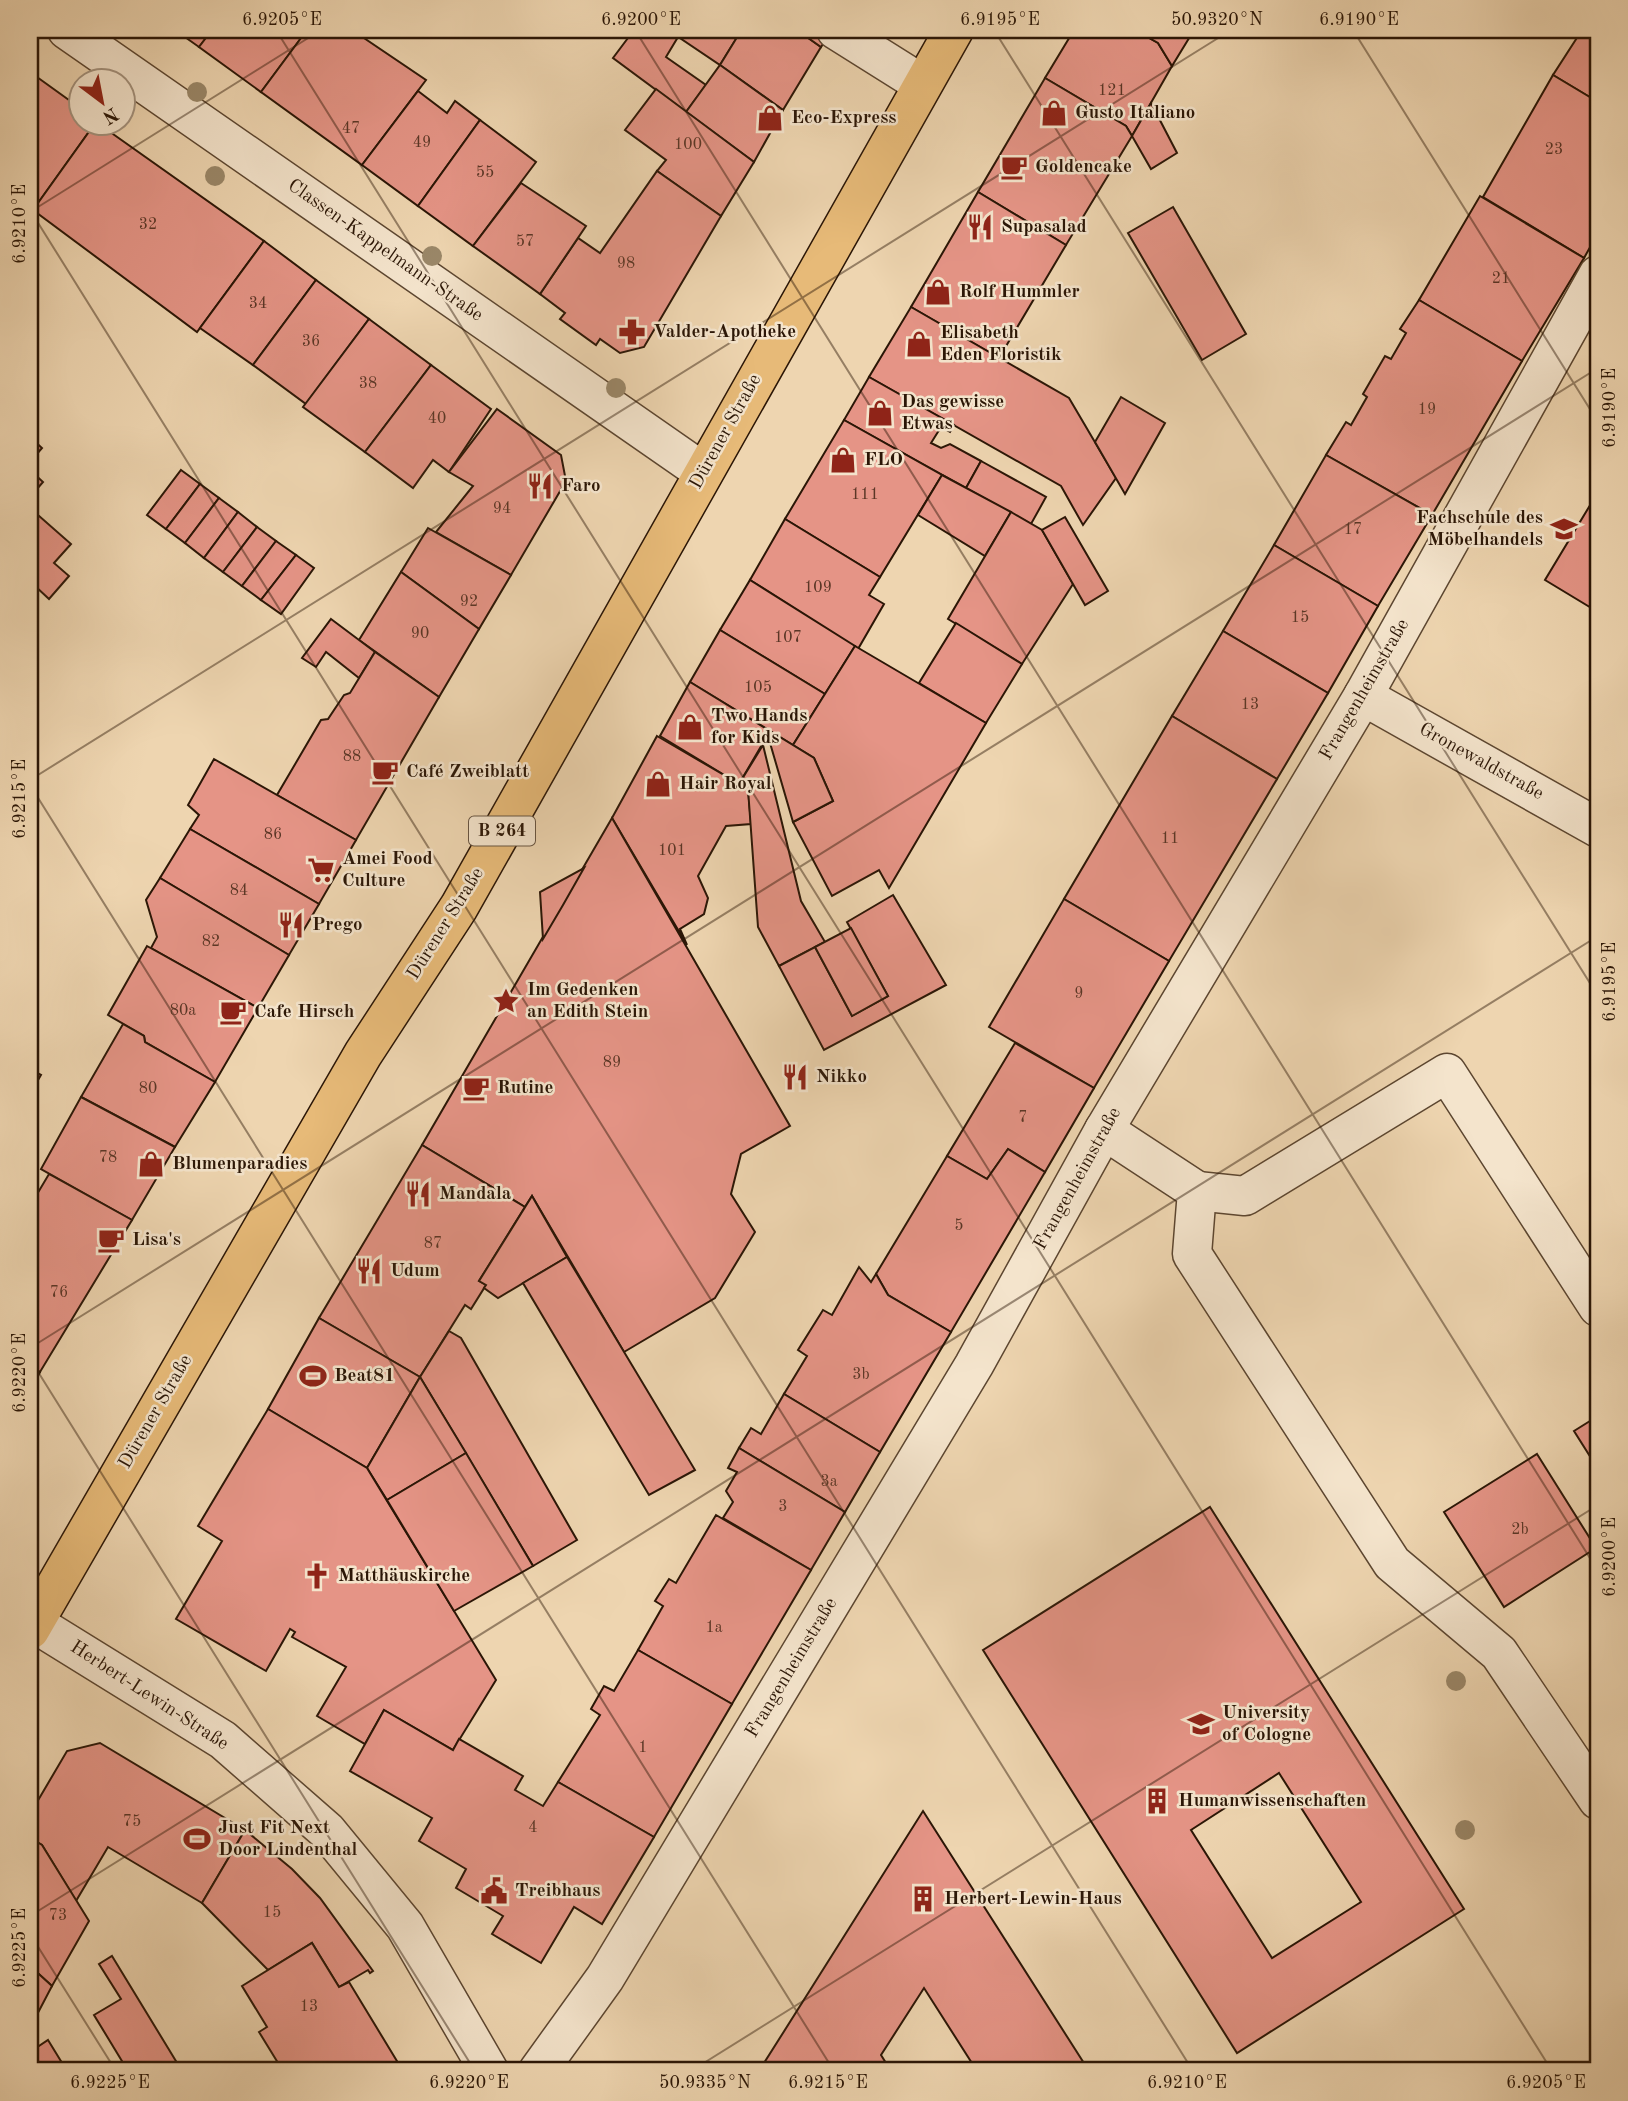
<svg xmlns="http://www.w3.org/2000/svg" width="1628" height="2101" viewBox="0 0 1628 2101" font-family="'Old Standard TT',serif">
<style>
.building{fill:#e59486;stroke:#2b1606;stroke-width:2;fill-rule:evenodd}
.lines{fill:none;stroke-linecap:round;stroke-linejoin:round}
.minor-casing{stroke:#5c4630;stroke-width:41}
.major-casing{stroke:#2b1606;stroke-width:41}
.minor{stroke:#f4e4cc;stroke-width:38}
.major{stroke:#e7ba78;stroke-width:38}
.tree{fill:#9a8768}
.ticks{fill:none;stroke:#2b1606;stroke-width:2;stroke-opacity:0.45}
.labels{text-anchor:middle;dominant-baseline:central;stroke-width:5;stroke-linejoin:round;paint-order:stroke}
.number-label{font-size:16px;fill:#5a3626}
.shield{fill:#f4e4cc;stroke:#675441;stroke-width:2}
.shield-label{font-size:18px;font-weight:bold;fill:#2b1606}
.poi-label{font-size:19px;font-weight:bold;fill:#2b1606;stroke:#f4e4cc;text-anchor:start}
.street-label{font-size:19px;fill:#2b1606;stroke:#f4e4cc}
.neatline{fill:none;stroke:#2b1606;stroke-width:2.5}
.ticks-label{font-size:18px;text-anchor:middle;fill:#2b1606}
</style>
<rect width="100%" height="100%" fill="#eed5b0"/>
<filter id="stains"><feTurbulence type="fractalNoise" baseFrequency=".00286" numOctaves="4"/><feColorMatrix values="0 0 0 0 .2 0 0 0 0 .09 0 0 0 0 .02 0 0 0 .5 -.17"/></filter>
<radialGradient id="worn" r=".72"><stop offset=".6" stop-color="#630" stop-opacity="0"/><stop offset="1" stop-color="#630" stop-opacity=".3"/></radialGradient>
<g class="building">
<polygon points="175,30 212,30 199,47"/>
<polygon points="212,30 307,30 261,92 199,47"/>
<polygon points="307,30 352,30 426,80 362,165 261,92"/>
<polygon points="634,30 668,30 678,37 666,57 706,85 686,112 613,58"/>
<polygon points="668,30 727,30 736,39 720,65"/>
<polygon points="727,30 797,30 821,47 783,110 720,65 736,39"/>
<polygon points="797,30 832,30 821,47"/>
<polygon points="1074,30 1135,30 1158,43 1172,66 1132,136 1126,126 1045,78"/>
<polygon points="1135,30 1194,30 1172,66 1158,43"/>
<polygon points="1582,30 1598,30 1598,102 1553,75"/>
<polygon points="720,65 783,110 754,162 686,112"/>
<polygon points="30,72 80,108 80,122 96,122 33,210 30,208"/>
<polygon points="1553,75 1598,102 1598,233 1584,258 1483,197"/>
<polygon points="1045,78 1126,126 1132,136 1066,245 978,192"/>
<polygon points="656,89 754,162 721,216 657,171 666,160 625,130"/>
<polygon points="418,91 447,113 455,101 480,120 418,206 362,165"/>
<polygon points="1151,103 1177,153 1151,169 1132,136"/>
<polygon points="480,120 536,162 473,246 418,206"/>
<polygon points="96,122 264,241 197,332 33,210"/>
<polygon points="657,171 721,216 644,347 620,353 600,339 596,345 560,319 565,313 540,294 578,238 600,253"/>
<polygon points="521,183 586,226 540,294 473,246"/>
<polygon points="978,192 1066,245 999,358 911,307"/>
<polygon points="1480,196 1584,258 1522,361 1419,300"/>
<polygon points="1173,207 1246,334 1202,360 1128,233"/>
<polygon points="264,241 316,280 253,365 200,328"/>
<polygon points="316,280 369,319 306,404 253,365"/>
<polygon points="1419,300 1522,361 1432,515 1326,455 1346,422 1351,425 1367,397 1363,394 1385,356 1391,359 1406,333 1400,329"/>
<polygon points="911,307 1069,398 1116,478 1083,525 1061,486 869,377"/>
<polygon points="369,319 431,365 365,452 303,407"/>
<polygon points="431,365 491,409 449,472 433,460 413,488 365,452"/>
<polygon points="869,377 954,425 950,432 941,427 931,443 941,448 950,444 981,461 966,488 844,420"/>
<polygon points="1121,397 1165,423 1125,494 1095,442"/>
<polygon points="497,409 561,455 566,481 511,575 436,532 473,486 449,472"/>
<polygon points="844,420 942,475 880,577 785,519"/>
<polygon points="30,437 42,448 30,462"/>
<polygon points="1326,455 1432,515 1378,606 1274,545"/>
<polygon points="981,461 1046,497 1031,524 966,488"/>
<polygon points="30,470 43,482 30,497"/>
<polygon points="181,470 200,484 166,529 147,515"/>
<polygon points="942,475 1011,512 985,556 918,515"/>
<polygon points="200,484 219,498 185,543 166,529"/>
<polygon points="1598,492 1598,612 1545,580"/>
<polygon points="219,498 238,512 204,558 185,543"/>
<polygon points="30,508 71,544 54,563 69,576 49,599 34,585 30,590"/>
<polygon points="238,512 257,527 223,572 204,558"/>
<polygon points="1011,512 1042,530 1073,584 1022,664 948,619"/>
<polygon points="1065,517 1108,591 1085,605 1042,530"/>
<polygon points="785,519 880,577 869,595 884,604 858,649 750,580"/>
<polygon points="257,527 276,541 242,586 223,572"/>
<polygon points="428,528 511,575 479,629 401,572"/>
<polygon points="276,541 296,555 261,600 242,586"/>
<polygon points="1274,545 1378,606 1328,693 1223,631"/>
<polygon points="296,555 314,568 281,614 261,600"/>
<polygon points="401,572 479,629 439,697 359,640"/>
<polygon points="750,580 855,646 825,694 720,630"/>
<polygon points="331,619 375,652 359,678 326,652 316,667 302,658"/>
<polygon points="956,623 1022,664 986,723 919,683"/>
<polygon points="720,630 825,694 793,745 690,682"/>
<polygon points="1223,631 1328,693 1277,779 1172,716"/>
<polygon points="855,646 986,723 889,888 879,870 832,896 793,822 833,801 814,758 793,745"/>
<polygon points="375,652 439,697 356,840 277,795 321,720 328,719 344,695 350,693"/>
<polygon points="690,682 770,731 739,784 660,736"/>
<polygon points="1172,716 1277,779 1169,961 1064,899"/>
<polygon points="770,731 814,758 833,801 793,822 768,736"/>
<polygon points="657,736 748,789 751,824 726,826 698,876 708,898 704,914 680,929 687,945 612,818"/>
<polygon points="763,745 801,901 825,942 779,966 758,927 748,789 739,784"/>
<polygon points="214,759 356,840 319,904 190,829 199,815 188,805"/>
<polygon points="612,818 790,1126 741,1154 731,1194 755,1232 715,1298 624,1352 532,1196 525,1207 422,1145"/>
<polygon points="190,829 319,904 289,955 160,878"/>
<polygon points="584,868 563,905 543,939 540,892"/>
<polygon points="160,878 289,955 258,1008 151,948 157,937 146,900"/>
<polygon points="893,895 946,985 824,1050 779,966 815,947 852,1016 888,996 847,922"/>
<polygon points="1064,899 1169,961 1094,1088 989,1027"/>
<polygon points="851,928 888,996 852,1016 815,947"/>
<polygon points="147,946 258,1008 215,1082 145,1042 144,1036 108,1015"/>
<polygon points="123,1024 144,1036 145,1042 215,1082 175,1147 81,1097"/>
<polygon points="1015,1043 1094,1088 1045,1172 1008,1149 987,1179 947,1156"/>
<polygon points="30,1069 41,1075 30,1094"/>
<polygon points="81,1097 175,1147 132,1220 41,1169"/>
<polygon points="422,1145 525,1207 479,1281 486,1285 471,1309 465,1305 420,1377 319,1318"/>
<polygon points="1008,1149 1045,1172 951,1332 888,1295 876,1274 947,1156 987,1179"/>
<polygon points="49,1174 132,1220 40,1372 30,1366 30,1206"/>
<polygon points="532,1196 567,1257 498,1298 484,1288 486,1285 479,1281"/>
<polygon points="567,1257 695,1470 649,1495 523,1283"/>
<polygon points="859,1267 871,1282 876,1274 888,1295 951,1332 880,1452 784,1394 807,1356 798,1350 823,1310 832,1315"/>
<polygon points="319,1318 420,1377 367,1468 268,1409"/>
<polygon points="449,1331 461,1338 577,1540 533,1566 420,1377"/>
<polygon points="30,1366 40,1372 30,1390"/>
<polygon points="420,1377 466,1453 387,1500 367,1468"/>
<polygon points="784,1394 880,1452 845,1512 739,1448 751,1428 761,1434"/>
<polygon points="268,1409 367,1468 496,1680 453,1750 384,1710 365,1744 317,1716 346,1667 292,1637 295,1632 290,1629 266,1671 176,1619 222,1541 198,1526"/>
<polygon points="1598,1416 1598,1469 1574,1431"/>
<polygon points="739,1448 845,1512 811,1570 723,1518 733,1502 726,1491 737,1472 728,1468"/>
<polygon points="466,1453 533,1566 454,1611 387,1500"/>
<polygon points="1537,1454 1596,1548 1504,1607 1444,1512"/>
<path d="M1210 1507 1464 1909 1237 2053 983 1650ZM1279 1773 1361 1902 1272 1958 1191 1830Z"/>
<polygon points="716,1515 811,1570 732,1704 638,1650 663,1606 655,1601 669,1579 676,1583"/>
<polygon points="638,1650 732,1704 654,1837 558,1782 600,1715 591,1709 604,1686 614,1691"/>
<polygon points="384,1710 453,1750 459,1739 523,1776 515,1790 543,1806 558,1782 654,1837 602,1924 574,1907 541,1963 492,1934 503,1916 456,1888 466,1869 419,1841 432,1818 350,1771"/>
<polygon points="100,1743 245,1830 202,1903 108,1847 76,1901 42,1845 30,1838 30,1814 67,1751"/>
<polygon points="923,1811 1089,2071 977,2071 924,1988 881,2055 891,2071 759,2071"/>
<polygon points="245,1830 292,1869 320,1898 373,1971 370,1973 368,1970 339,1987 312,1943 268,1970 202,1903"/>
<polygon points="30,1838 42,1845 89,1921 52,1986 30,1966"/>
<polygon points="312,1943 339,1987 349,1982 403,2071 283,2071 259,2032 267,2027 242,1986"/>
<polygon points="112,1956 182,2071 128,2071 94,2015 121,1999 99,1964"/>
<polygon points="30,1966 52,1986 30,2028"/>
<polygon points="48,2040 67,2071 30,2071 30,2052"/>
</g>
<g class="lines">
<g class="minor-casing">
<g id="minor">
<polyline points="67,30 703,472"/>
<polyline points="836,30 922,84"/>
<polyline points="1363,696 1598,828"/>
<polyline points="1104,1130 1197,1191 1192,1254 1392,1563 1499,1653 1598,1800"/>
<polyline points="1197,1191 1245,1196 1447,1073 1598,1307"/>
<polyline points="34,1623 223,1740 327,1831 405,1926 489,2071"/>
<polyline points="538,2071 605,1978 974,1365 1104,1130 1363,696 1598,275"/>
</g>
</g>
<g class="major-casing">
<polyline id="major" points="30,1630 363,1054 459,907 954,30"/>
</g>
<use href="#minor" class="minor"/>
<use href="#major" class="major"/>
</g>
<g class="tree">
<circle cx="197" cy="92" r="10"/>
<circle cx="215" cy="176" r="10"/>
<circle cx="432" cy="256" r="10"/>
<circle cx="616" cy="388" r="10"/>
<circle cx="1456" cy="1681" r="10"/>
<circle cx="1465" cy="1830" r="10"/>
</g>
<path class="ticks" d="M276 30 1552 2071M635 30 1598 1571M994 30 1598 996M1353 30 1598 422M30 210 1193 2071M30 212 321 30M30 780 1231 30M30 785 834 2071M30 1348 1598 368M30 1359 475 2071M30 1916 1598 936M30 1934 116 2071M691 2071 1598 1505"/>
<defs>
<g id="shop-bare" transform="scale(2.1)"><path d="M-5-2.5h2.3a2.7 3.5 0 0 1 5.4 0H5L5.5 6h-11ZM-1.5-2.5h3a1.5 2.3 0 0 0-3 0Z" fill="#8f2418" stroke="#f4e4cc" stroke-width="2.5" paint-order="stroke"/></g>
<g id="cafe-bare" transform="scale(2.1)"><path d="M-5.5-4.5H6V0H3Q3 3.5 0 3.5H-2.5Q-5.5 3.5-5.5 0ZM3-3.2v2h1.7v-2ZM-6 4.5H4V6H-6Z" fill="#8f2418" stroke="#f4e4cc" stroke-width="2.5" paint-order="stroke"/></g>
<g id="restaurant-bare" transform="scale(2.1)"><path d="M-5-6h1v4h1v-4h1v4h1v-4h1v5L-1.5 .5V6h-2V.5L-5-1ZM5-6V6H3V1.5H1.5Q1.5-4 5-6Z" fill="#8f2418" stroke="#f4e4cc" stroke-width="2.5" paint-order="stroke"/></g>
<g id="pharmacy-bare" transform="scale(2.1)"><path d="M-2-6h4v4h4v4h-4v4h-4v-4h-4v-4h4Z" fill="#8f2418" stroke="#f4e4cc" stroke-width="2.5" paint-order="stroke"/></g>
<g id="school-bare" transform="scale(2.1)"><path d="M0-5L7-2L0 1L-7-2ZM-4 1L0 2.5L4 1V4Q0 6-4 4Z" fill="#8f2418" stroke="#f4e4cc" stroke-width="2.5" paint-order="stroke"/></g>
<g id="supermarket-bare" transform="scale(2.1)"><path d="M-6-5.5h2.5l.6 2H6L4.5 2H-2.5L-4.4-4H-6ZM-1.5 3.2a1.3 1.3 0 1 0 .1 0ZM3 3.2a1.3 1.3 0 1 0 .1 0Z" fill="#8f2418" stroke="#f4e4cc" stroke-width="2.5" paint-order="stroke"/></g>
<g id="sight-bare" transform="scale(2.1)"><path d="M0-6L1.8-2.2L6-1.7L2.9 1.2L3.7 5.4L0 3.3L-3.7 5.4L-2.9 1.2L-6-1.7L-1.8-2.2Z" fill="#8f2418" stroke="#f4e4cc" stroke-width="2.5" paint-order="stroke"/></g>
<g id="stadium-bare" transform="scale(2.1)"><path d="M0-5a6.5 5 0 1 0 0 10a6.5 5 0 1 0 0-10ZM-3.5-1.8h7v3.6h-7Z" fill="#8f2418" stroke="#f4e4cc" stroke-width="2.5" paint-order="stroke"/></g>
<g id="church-bare" transform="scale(2.1)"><path d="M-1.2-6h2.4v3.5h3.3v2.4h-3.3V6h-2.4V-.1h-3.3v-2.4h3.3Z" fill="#8f2418" stroke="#f4e4cc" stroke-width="2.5" paint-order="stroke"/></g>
<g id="university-bare" transform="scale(2.1)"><path d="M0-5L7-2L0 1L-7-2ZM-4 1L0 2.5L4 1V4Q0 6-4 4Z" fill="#8f2418" stroke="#f4e4cc" stroke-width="2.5" paint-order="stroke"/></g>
<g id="building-bare" transform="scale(2.1)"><path d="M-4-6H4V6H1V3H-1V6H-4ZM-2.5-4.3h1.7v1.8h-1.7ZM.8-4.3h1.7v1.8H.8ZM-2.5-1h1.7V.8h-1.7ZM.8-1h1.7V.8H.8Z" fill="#8f2418" stroke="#f4e4cc" stroke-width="2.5" paint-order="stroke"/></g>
<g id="civic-bare" transform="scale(2.1)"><path d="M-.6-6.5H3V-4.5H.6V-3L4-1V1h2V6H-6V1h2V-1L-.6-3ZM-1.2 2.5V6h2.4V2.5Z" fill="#8f2418" stroke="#f4e4cc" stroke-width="2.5" paint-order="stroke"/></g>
</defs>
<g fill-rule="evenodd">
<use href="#shop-bare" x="1054" y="113"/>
<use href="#shop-bare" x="770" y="118"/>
<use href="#cafe-bare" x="1014" y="167"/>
<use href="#restaurant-bare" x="980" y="227"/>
<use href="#shop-bare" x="938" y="292"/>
<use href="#pharmacy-bare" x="632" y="332"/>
<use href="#shop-bare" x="919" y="344"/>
<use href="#shop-bare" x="880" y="413"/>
<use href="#shop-bare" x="843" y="460"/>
<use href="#restaurant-bare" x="540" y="486"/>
<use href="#school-bare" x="1564" y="529"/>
<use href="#shop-bare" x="690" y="727"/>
<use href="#cafe-bare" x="385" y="772"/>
<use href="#shop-bare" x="658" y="784"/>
<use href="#supermarket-bare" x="321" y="870"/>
<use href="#restaurant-bare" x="291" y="925"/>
<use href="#sight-bare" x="506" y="1001"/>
<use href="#cafe-bare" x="233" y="1012"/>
<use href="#restaurant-bare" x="795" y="1077"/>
<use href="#cafe-bare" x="476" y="1088"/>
<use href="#shop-bare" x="151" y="1164"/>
<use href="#restaurant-bare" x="418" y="1194"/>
<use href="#cafe-bare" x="111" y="1240"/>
<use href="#restaurant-bare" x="369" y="1271"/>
<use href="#stadium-bare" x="313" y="1376"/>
<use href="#church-bare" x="317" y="1576"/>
<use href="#university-bare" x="1201" y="1724"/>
<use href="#building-bare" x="1157" y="1801"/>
<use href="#stadium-bare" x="197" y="1839"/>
<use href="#civic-bare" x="494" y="1891"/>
<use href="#building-bare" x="923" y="1899"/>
</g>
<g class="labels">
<g class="number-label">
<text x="1112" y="91">121</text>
<text x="351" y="129">47</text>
<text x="422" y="143">49</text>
<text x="688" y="145">100</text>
<text x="1554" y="150">23</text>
<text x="485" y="173">55</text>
<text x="148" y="225">32</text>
<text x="525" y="242">57</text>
<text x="626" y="264">98</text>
<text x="1501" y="279">21</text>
<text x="258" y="304">34</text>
<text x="311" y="342">36</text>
<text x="368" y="384">38</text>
<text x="1427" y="410">19</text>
<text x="437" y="419">40</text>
<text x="865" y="495">111</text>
<text x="502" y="509">94</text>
<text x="1353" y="530">17</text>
<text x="818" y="588">109</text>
<text x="469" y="602">92</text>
<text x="1300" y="618">15</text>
<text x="420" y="634">90</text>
<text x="788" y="638">107</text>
<text x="758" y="688">105</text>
<text x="1250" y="705">13</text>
<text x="352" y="757">88</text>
<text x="273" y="835">86</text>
<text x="1170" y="839">11</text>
<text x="672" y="851">101</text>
<text x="239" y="891">84</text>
<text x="211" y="942">82</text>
<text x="1079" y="994">9</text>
<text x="183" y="1011">80a</text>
<text x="612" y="1063">89</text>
<text x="148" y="1089">80</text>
<text x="1023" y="1118">7</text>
<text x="108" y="1158">78</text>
<text x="959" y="1226">5</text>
<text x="433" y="1244">87</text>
<text x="59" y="1293">76</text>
<text x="861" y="1375">3b</text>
<text x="829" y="1482">3a</text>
<text x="783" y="1507">3</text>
<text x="1520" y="1530">2b</text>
<text x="714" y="1628">1a</text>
<text x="643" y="1748">1</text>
<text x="132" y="1822">75</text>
<text x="533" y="1828">4</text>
<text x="272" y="1913">15</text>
<text x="58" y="1916">73</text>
<text x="309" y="2007">13</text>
</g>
<rect class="shield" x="469" y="816.5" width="66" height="29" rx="5"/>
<g class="shield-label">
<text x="502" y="831">B 264</text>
</g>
<g class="poi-label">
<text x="1075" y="113">Gusto Italiano</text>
<text x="791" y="118">Eco-Express</text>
<text x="1035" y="167">Goldencake</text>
<text x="1001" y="227">Supasalad</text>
<text x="959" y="292">Rolf Hummler</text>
<text x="653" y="332">Valder-Apotheke</text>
<text x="940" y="333">Elisabeth<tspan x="940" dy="22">Eden Floristik</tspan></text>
<text x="901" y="402">Das gewisse<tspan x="901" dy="22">Etwas</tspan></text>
<text x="864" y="460">FLO</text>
<text x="561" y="486">Faro</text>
<text x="1543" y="518" text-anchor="end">Fachschule des<tspan x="1543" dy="22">Möbelhandels</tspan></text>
<text x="711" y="716">Two Hands<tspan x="711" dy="22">for Kids</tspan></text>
<text x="406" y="772">Café Zweiblatt</text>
<text x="679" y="784">Hair Royal</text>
<text x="342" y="859">Amei Food<tspan x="342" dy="22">Culture</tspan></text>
<text x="312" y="925">Prego</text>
<text x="527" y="990">Im Gedenken<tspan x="527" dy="22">an Edith Stein</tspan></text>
<text x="254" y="1012">Cafe Hirsch</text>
<text x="816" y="1077">Nikko</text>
<text x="497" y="1088">Rutine</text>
<text x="172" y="1164">Blumenparadies</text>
<text x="439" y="1194">Mandala</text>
<text x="132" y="1240">Lisa's</text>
<text x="390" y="1271">Udum</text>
<text x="334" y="1376">Beat81</text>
<text x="338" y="1576">Matthäuskirche</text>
<text x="1222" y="1713">University<tspan x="1222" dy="22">of Cologne</tspan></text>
<text x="1178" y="1801">Humanwissenschaften</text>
<text x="218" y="1828">Just Fit Next<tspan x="218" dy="22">Door Lindenthal</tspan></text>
<text x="515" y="1891">Treibhaus</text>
<text x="944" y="1899">Herbert-Lewin-Haus</text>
</g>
<g class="street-label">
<text transform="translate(385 251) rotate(35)">Classen-Kappelmann-Straße</text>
<text transform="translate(726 432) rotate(-61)">Dürener Straße</text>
<text transform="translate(1365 690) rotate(-60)">Frangenheimstraße</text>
<text transform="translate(1481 762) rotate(29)">Gronewaldstraße</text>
<text transform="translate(446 924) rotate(-58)">Dürener Straße</text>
<text transform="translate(1078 1179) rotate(-61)">Frangenheimstraße</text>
<text transform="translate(156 1412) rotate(-60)">Dürener Straße</text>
<text transform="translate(792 1668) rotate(-59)">Frangenheimstraße</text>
<text transform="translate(149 1696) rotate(33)">Herbert-Lewin-Straße</text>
</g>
</g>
<rect width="1628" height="2101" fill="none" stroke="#eed5b0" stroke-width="77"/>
<g transform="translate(102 102) rotate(148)"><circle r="33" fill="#f4e4cc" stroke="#a4927d" stroke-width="2"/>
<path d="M0-5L12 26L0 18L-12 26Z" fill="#8f2418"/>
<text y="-10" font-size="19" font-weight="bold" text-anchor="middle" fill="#2b1606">N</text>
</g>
<rect x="38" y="38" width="1552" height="2024" class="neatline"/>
<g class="ticks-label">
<text x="282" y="25">6.9205°E</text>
<text x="641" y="25">6.9200°E</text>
<text x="1000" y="25">6.9195°E</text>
<text x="1217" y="25">50.9320°N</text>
<text x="1359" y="25">6.9190°E</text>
<text transform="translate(19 224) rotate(-90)" y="6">6.9210°E</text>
<text transform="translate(1609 408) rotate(-90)" y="6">6.9190°E</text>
<text transform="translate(19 799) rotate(-90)" y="6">6.9215°E</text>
<text transform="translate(1609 982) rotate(-90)" y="6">6.9195°E</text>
<text transform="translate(19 1373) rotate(-90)" y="6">6.9220°E</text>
<text transform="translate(1609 1557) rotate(-90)" y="6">6.9200°E</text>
<text transform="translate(19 1948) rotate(-90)" y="6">6.9225°E</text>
<text x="110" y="2088">6.9225°E</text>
<text x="469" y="2088">6.9220°E</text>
<text x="705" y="2088">50.9335°N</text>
<text x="828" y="2088">6.9215°E</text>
<text x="1187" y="2088">6.9210°E</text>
<text x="1546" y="2088">6.9205°E</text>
</g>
<rect width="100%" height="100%" filter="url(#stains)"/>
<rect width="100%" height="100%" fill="url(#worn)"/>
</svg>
